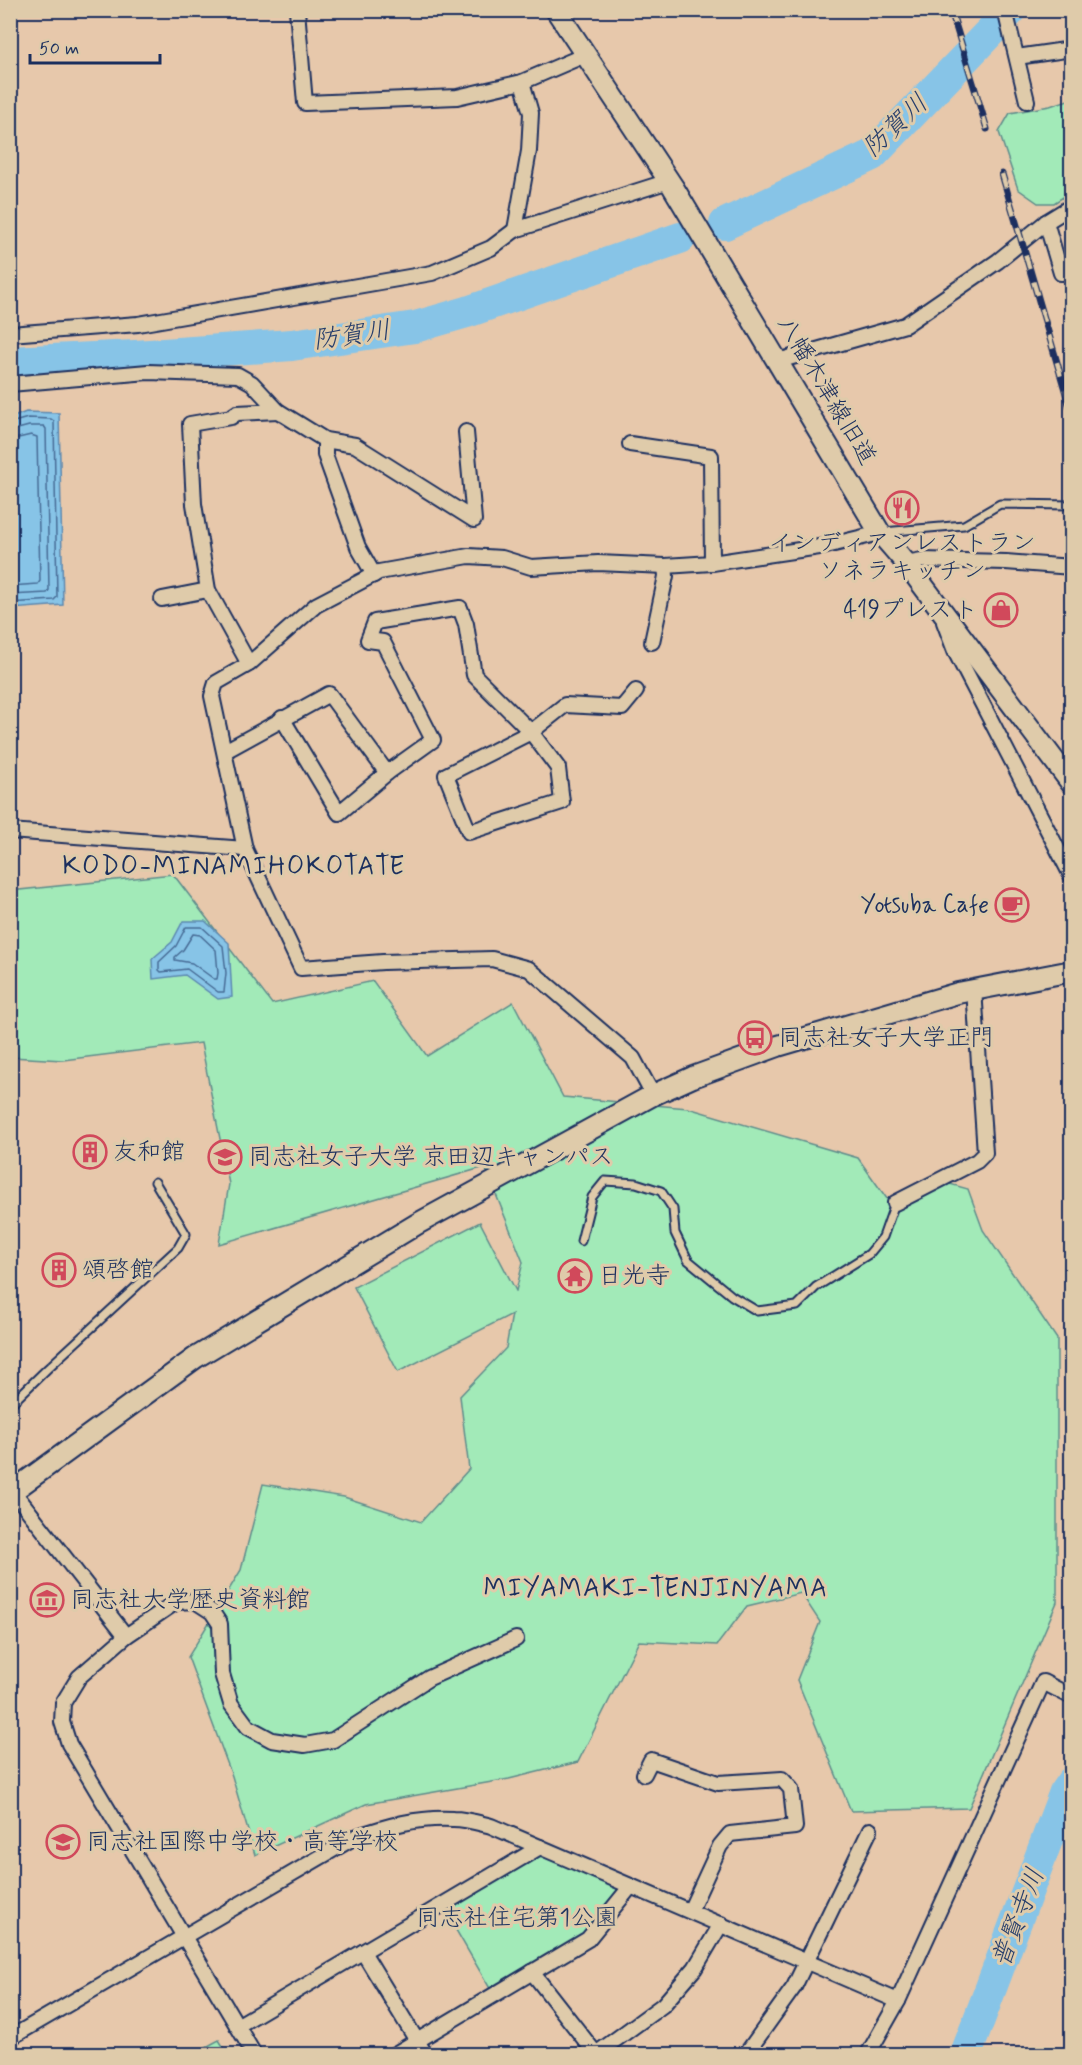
<svg xmlns="http://www.w3.org/2000/svg" width="1082" height="2065" viewBox="0 0 1082 2065" font-family="Mynerve,'Klee One',sans-serif">
<style>
.green{fill:#a2eab8;stroke:#5e8c8b;stroke-width:1.5}
.water{fill:#87c4e7;stroke:#5c88b0;stroke-width:1.5}
.lines{fill:none;stroke-linecap:round;stroke-linejoin:round}
.shore{stroke:#466b95;stroke-width:1.5}
.river{stroke:#87c4e7;stroke-width:32}
.lane-casing{stroke:#1b2f5e;stroke-width:11}
.street-casing{stroke:#1b2f5e;stroke-width:18}
.secondary-casing{stroke:#1b2f5e;stroke-width:24}
.lane{stroke:#dfcbaa;stroke-width:7}
.street{stroke:#dfcbaa;stroke-width:14}
.secondary{stroke:#dfcbaa;stroke-width:20}
.rail-casing{stroke:#1b2f5e;stroke-width:7}
.rail{stroke:#dfcbaa;stroke-width:4.5;stroke-dasharray:14;stroke-linecap:butt}
.labels{text-anchor:middle;dominant-baseline:central;stroke-width:6;stroke-linejoin:round;paint-order:stroke}
.street-label{font-size:24px;fill:#1b2f5e;stroke:#dfcbaa}
.poi-label{font-size:24px;fill:#1b2f5e;stroke:#dfcbaa;text-anchor:start}
.park-label{font-size:24px;fill:#223862;stroke:#dfcbaa}
.water-label{font-size:26px;font-style:italic;fill:#263e6c;stroke:#dfcbaa}
.neighbourhood-label{font-size:26px;letter-spacing:1.5px;fill:#1b2f5e;stroke:#dfcbaa}
</style>
<rect width="100%" height="100%" fill="#e7c8ab"/>
<filter id="ink" filterUnits="userSpaceOnUse"><feTurbulence type="fractalNoise" baseFrequency=".0167" numOctaves="2"/><feDisplacementMap in="SourceGraphic" scale="12" xChannelSelector="R" yChannelSelector="G"/><feConvolveMatrix kernelMatrix="1 2 1 2 8 2 1 2 1" color-interpolation-filters="sRGB"/></filter>
<g filter="url(#ink)">
<g class="green">
<polygon points="1071,99 1071,192 1054,203 1038,203 1018,189 999,132 1010,113 1050,106"/>
<polygon points="173,874 272,1004 373,981 427,1056 513,1002 563,1097 688,1108 858,1158 890,1203 950,1184 968,1189 983,1230 1057,1339 1057,1602 969,1808 851,1811 797,1680 820,1622 801,1593 747,1606 717,1645 639,1641 578,1762 509,1779 366,1804 255,1855 232,1776 188,1657 241,1570 263,1484 344,1497 421,1522 469,1469 460,1396 506,1348 512,1314 398,1372 354,1287 480,1222 516,1291 523,1262 485,1167 219,1244 229,1184 201,1043 63,1060 11,1057 10,891"/>
<polygon points="539,1848 624,1886 583,1935 492,1992 442,1906"/>
<polygon points="219,2040 228,2054 193,2054"/>
</g>
<g class="water">
<polygon points="26,412 59,413 63,605 11,609 11,418"/>
<polygon points="183,921 205,921 229,943 232,997 218,999 185,975 153,979 152,959 172,942"/>
</g>
<g class="lines">
<g class="shore">
<polyline points="10,423 28,418 51,419 54,421 57,597 54,600 10,603"/>
<polyline points="10,431 29,426 44,426 46,429 49,590 47,593 10,595"/>
<polyline points="10,440 31,435 37,437 40,581 38,584 10,586"/>
<polygon points="186,927 202,927 223,946 226,973 224,992 218,992 187,969 161,972 159,970 159,962 176,946"/>
<polygon points="193,934 200,935 216,950 218,973 217,979 214,979 192,963 175,960 175,957 183,950"/>
</g>
<g class="river">
<polyline points="725,224 872,155 1011,10"/>
<polyline points="10,362 135,356 292,345 415,327 467,312 680,238"/>
<polyline points="966,2054 1065,1792 1072,1782"/>
</g>
<g class="lane-casing">
<g id="lane">
<polyline points="883,532 964,525 1000,504 1072,505"/>
<polyline points="581,1241 592,1197 605,1181 636,1183 661,1191 673,1209 675,1233 688,1260 732,1296 757,1311 797,1306 816,1287 869,1254 883,1237 895,1203"/>
<polyline points="10,1405 48,1368 178,1248 186,1234 155,1182"/>
</g>
</g>
<g class="street-casing">
<g id="street">
<polyline points="297,10 305,103 457,97 522,82 585,55"/>
<polyline points="1005,10 1027,101"/>
<polyline points="1017,57 1072,49"/>
<polyline points="1046,222 1061,273 1072,272"/>
<polyline points="515,230 529,151 531,113 522,82"/>
<polyline points="10,334 138,324 432,273 491,248 515,230 669,181"/>
<polyline points="778,361 905,325 998,261 1046,222 1072,206"/>
<polyline points="10,384 148,372 238,375 252,383 278,411 325,440 355,445 474,520 466,432"/>
<polyline points="325,440 325,455 358,547 374,575"/>
<polyline points="630,444 711,456 712,563"/>
<polyline points="906,563 922,560 1006,562 1072,567"/>
<polyline points="162,599 208,590"/>
<polyline points="944,622 955,651 1072,877"/>
<polyline points="652,642 666,576 665,566"/>
<polyline points="249,664 208,590 194,504 190,424 231,417 237,413 278,411"/>
<polyline points="282,718 339,813 387,773 433,740 383,642 368,640 375,622 460,608 466,624 474,675 531,732 558,768 562,802 469,832 446,775 531,732 565,705 622,708 636,691"/>
<polyline points="225,751 329,694 387,773"/>
<polyline points="10,831 245,849"/>
<polyline points="653,1095 633,1058 529,969 492,959 383,962 301,968 245,849 212,696 216,683 249,664 316,605 379,572 469,556 502,558 531,567 598,563 665,566 712,563 826,546 880,533"/>
<polyline points="895,1203 977,1161 985,1153 974,989"/>
<polyline points="13,1491 126,1636"/>
<polyline points="644,1774 651,1760 718,1783 782,1779 791,1789 795,1827 730,1834 720,1846 690,1911"/>
<polyline points="363,1952 425,2054"/>
<polyline points="532,1972 596,2054"/>
<polyline points="237,2026 540,1847"/>
<path d="M10 2038 355 1837C387 1826 418 1817 453 1819 466 1819 479 1823 491 1826L898 2001"/>
<polyline points="254,2054 69,1744 62,1722 63,1703 79,1677 126,1636 176,1602 195,1601 212,1612 220,1624 222,1674 231,1704 248,1727 272,1740 305,1745 333,1740 429,1678 516,1639"/>
<polyline points="395,2054 588,1939 631,1886"/>
<polyline points="596,2054 663,2005 695,1968 721,1924"/>
<polyline points="746,2054 794,1987 870,1830"/>
<polyline points="868,2054 898,2001 1043,1682 1072,1697"/>
</g>
</g>
<g class="secondary-casing">
<g id="secondary">
<polyline points="556,10 673,187 880,533 906,563 1072,784"/>
<polyline points="10,1493 195,1358 417,1224 653,1095 693,1077 778,1046 958,993 1072,971"/>
</g>
</g>
<use href="#lane" class="lane"/>
<use href="#street" class="street"/>
<use href="#secondary" class="secondary"/>
<g class="rail-casing">
<g id="rail">
<polyline points="951,10 987,129"/>
<polyline points="1002,174 1072,414"/>
</g>
</g>
<use href="#rail" class="rail"/>
</g>
</g>
<defs>
<g id="restaurant-ring" transform="scale(1.725)"><circle r="9.5" fill="#dfcbaa" stroke="#d1495b" stroke-width="1.5"/><path d="M-5-6h1v4h1v-4h1v4h1v-4h1v5L-1.5 .5V6h-2V.5L-5-1ZM5-6V6H3V1.5H1.5Q1.5-4 5-6Z" fill="#d1495b"/></g>
<g id="shop-ring" transform="scale(1.725)"><circle r="9.5" fill="#dfcbaa" stroke="#d1495b" stroke-width="1.5"/><path d="M-5-2.5h2.3a2.7 3.5 0 0 1 5.4 0H5L5.5 6h-11ZM-1.5-2.5h3a1.5 2.3 0 0 0-3 0Z" fill="#d1495b"/></g>
<g id="cafe-ring" transform="scale(1.725)"><circle r="9.5" fill="#dfcbaa" stroke="#d1495b" stroke-width="1.5"/><path d="M-5.5-4.5H6V0H3Q3 3.5 0 3.5H-2.5Q-5.5 3.5-5.5 0ZM3-3.2v2h1.7v-2ZM-6 4.5H4V6H-6Z" fill="#d1495b"/></g>
<g id="bus-ring" transform="scale(1.725)"><circle r="9.5" fill="#dfcbaa" stroke="#d1495b" stroke-width="1.5"/><path d="M-5-6H5V4H4V6H2V4H-2V6H-4V4H-5ZM-3.5-4V0h7V-4ZM-3.5 1.2v1.5H-2V1.2ZM2 1.2v1.5H3.5V1.2Z" fill="#d1495b"/></g>
<g id="building-ring" transform="scale(1.725)"><circle r="9.5" fill="#dfcbaa" stroke="#d1495b" stroke-width="1.5"/><path d="M-4-6H4V6H1V3H-1V6H-4ZM-2.5-4.3h1.7v1.8h-1.7ZM.8-4.3h1.7v1.8H.8ZM-2.5-1h1.7V.8h-1.7ZM.8-1h1.7V.8H.8Z" fill="#d1495b"/></g>
<g id="university-ring" transform="scale(1.725)"><circle r="9.5" fill="#dfcbaa" stroke="#d1495b" stroke-width="1.5"/><path d="M0-5L7-2L0 1L-7-2ZM-4 1L0 2.5L4 1V4Q0 6-4 4Z" fill="#d1495b"/></g>
<g id="temple-ring" transform="scale(1.725)"><circle r="9.5" fill="#dfcbaa" stroke="#d1495b" stroke-width="1.5"/><path d="M0-6L5-2H3V0L6.5 2.5H4V6H1.5V3h-3V6H-4V2.5H-6.5L-3 0V-2H-5Z" fill="#d1495b"/></g>
<g id="museum-ring" transform="scale(1.725)"><circle r="9.5" fill="#dfcbaa" stroke="#d1495b" stroke-width="1.5"/><path d="M0-6L6-3V-2H-6V-3ZM-5-1h2V3h-2ZM-1-1h2V3h-2ZM3-1h2V3H3ZM-6 4H6V6H-6Z" fill="#d1495b"/></g>
<g id="school-ring" transform="scale(1.725)"><circle r="9.5" fill="#dfcbaa" stroke="#d1495b" stroke-width="1.5"/><path d="M0-5L7-2L0 1L-7-2ZM-4 1L0 2.5L4 1V4Q0 6-4 4Z" fill="#d1495b"/></g>
</defs>
<g fill-rule="evenodd">
<use href="#restaurant-ring" x="902" y="508"/>
<use href="#shop-ring" x="1001" y="610"/>
<use href="#cafe-ring" x="1012" y="905"/>
<use href="#bus-ring" x="755" y="1038"/>
<use href="#building-ring" x="90" y="1152"/>
<use href="#university-ring" x="225" y="1157"/>
<use href="#building-ring" x="59" y="1270"/>
<use href="#temple-ring" x="575" y="1276"/>
<use href="#museum-ring" x="47" y="1600"/>
<use href="#school-ring" x="63" y="1842"/>
</g>
<g class="labels">
<g class="street-label">
<text transform="translate(826 391) rotate(59)">八幡木津線旧道</text>
</g>
<g class="poi-label">
<text x="902" y="543" text-anchor="middle">インディアンレストラン<tspan x="902" dy="28">ソネラキッチン</tspan></text>
<text x="978" y="610" text-anchor="end">419プレスト</text>
<text x="989" y="905" text-anchor="end">Yotsuba Cafe</text>
<text x="778" y="1038">同志社女子大学正門</text>
<text x="113" y="1152">友和館</text>
<text x="248" y="1157">同志社女子大学 京田辺キャンパス</text>
<text x="82" y="1270">頌啓館</text>
<text x="598" y="1276">日光寺</text>
<text x="70" y="1600">同志社大学歴史資料館</text>
<text x="86" y="1842">同志社国際中学校・高等学校</text>
</g>
<g class="park-label">
<text x="517" y="1918">同志社住宅第1公園</text>
</g>
<g class="water-label">
<text transform="translate(896 126) rotate(-43)">防賀川</text>
<text transform="translate(352 336) rotate(-8)">防賀川</text>
<text transform="translate(1019 1918) rotate(-69)">普賢寺川</text>
</g>
<g class="neighbourhood-label">
<text x="234" y="867">KODO-MINAMIHOKOTATE</text>
<text x="656" y="1589">MIYAMAKI-TENJINYAMA</text>
</g>
</g>
<rect width="1082" height="2065" fill="none" stroke="#dfcbaa" stroke-width="36"/>
<rect x="18" y="18" width="1046" height="2029" fill="none" stroke="#1b2f5e" stroke-width="2" filter="url(#ink)"/>
<path d="M30 54v9h130v-9" fill="none" stroke="#1b2f5e" stroke-width="3"/>
<text x="39" y="54" font-size="18" fill="#1b2f5e" stroke="#dfcbaa" stroke-width="4.5" paint-order="stroke">50 m</text>
</svg>
